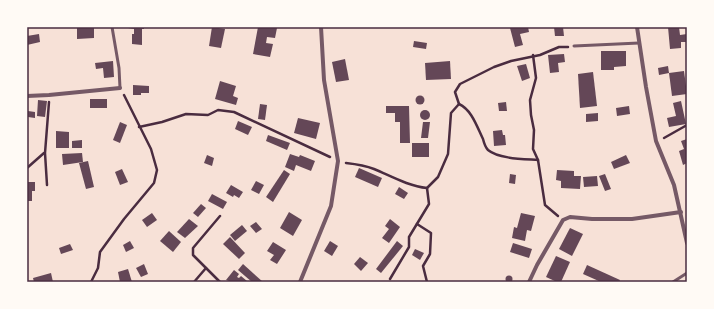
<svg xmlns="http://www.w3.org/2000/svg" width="714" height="309" viewBox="0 0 714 309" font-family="Barlow,sans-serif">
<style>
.building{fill:#644757}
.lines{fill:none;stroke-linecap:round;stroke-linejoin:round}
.path{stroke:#4a2c40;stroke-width:2.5}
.service{stroke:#755966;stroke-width:3}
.minor{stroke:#755966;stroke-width:4}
.neatline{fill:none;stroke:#4a2c40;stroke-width:1.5}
</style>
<rect width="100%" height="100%" fill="#f7e1d7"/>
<g class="building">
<polygon points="77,27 94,27 94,38 77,39"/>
<polygon points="128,27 144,27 144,29 142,29 142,45 132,44 132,34 134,34 134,29 128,28"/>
<polygon points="212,27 225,29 221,48 209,46"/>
<polygon points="258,27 277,28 275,38 267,37 266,43 273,44 270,57 253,54"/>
<polygon points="516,27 528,27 529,32 520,34 523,45 515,47 510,28"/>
<polygon points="554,27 563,27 564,36 555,36"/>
<polygon points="668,27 679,27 680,35 687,34 687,42 681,42 681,48 670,49"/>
<polygon points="39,34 40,42 27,45 27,36"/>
<polygon points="414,41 427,43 426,49 413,47"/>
<polygon points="601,51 626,51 626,66 614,67 614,70 601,70"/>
<polygon points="564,54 565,62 558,63 559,72 550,73 548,55"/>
<polygon points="345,59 349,80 336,82 332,62"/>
<polygon points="113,61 114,77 104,78 103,68 96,69 95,63"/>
<polygon points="450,61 451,79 426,80 425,63"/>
<polygon points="526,64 530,78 522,81 517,66"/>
<polygon points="668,66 669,73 659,75 658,68"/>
<polygon points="684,71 687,94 672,96 669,73"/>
<polygon points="593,72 597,106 580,108 578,74"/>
<polygon points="220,81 236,86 233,96 238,98 236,105 215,99"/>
<polygon points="133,85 149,86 149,93 141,93 141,95 133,95"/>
<circle cx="420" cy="100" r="4.5"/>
<rect x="90" y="99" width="17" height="9"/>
<polygon points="38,100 47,101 45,117 37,116"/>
<polygon points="681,101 686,124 669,127 667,118 676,116 673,103"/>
<polygon points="506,102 507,111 499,111 498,103"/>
<polygon points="260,104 267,105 265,120 258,119"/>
<polygon points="386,106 409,106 410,143 400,143 400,122 395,122 395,113 386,113"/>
<polygon points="629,106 630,114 617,116 616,108"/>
<circle cx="425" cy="115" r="5"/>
<polygon points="28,111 35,112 35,118 28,117"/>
<polygon points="598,113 598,121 586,122 586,114"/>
<polygon points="298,118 320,123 316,139 294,133"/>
<polygon points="238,121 252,127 248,135 235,129"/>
<polygon points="120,122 127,125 120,143 113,140"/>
<polygon points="423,122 430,122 428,138 421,138"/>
<polygon points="502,130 503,135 505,135 506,145 494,146 493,131"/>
<polygon points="56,131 69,132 69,148 56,148"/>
<polygon points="268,135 290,143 287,150 266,141"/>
<polygon points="687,139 687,163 683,165 679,151 684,149 681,141"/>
<polygon points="82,140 82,148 72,148 72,141"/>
<rect x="412" y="143" width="17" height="14"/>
<polygon points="82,153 83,162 63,165 62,154"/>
<polygon points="290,154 299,157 300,155 315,161 311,171 296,165 294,171 285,167"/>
<polygon points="207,155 214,158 212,166 204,163"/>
<polygon points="626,155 630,163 614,169 611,162"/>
<polygon points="88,161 94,187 86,189 79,163"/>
<polygon points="359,168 382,178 378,187 355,177"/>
<polygon points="122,169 128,182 120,185 115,172"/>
<polygon points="284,170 290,174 273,202 266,197"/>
<polygon points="557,170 574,171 574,176 581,176 580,189 561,188 561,181 556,180"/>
<polygon points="510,174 516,175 515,184 509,183"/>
<polygon points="605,174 611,189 605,191 599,176"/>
<polygon points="597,176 598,186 584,187 583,177"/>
<polygon points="256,181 264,185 259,194 251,190"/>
<polygon points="27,182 35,182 35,191 32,191 32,201 27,201"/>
<polygon points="231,185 243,192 239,198 234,195 233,197 226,193"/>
<polygon points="399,187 408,193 404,199 395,194"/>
<polygon points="212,194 227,202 223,209 208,201"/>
<polygon points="201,204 206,208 198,217 193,213"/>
<polygon points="289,212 302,220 293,236 280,228"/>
<polygon points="152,213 157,220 147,227 142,220"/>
<polygon points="521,213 535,216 531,231 527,230 525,241 512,238 514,227 517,228"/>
<polygon points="189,219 198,226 185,238 177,232"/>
<polygon points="390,219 400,227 389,243 382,238 389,229 385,226"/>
<polygon points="256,222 262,229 256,233 250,226"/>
<polygon points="242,225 247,231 235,241 230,235"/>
<polygon points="570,228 583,234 572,256 559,249"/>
<polygon points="169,231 181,242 173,252 160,241"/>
<polygon points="230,237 245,253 239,259 223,244"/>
<polygon points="130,241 134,248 126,252 123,245"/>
<polygon points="330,241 338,246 332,256 324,251"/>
<polygon points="397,241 403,246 381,273 376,269"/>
<polygon points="273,242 286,250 277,264 270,260 274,255 267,251"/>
<polygon points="513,243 532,249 529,258 510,252"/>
<polygon points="70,244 73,250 61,254 59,248"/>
<polygon points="415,249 424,253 420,260 412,255"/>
<polygon points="556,256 570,262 561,282 557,282 546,277"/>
<polygon points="360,257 368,263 361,271 354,264"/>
<polygon points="144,264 148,274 141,277 136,268"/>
<polygon points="243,264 263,282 252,282 238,270"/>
<polygon points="587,265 620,280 619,282 601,282 583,274"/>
<polygon points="128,269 132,282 120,282 118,272"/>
<polygon points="234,270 239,274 237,277 239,278 241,276 247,281 245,282 232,282 226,280"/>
<polygon points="51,273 53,282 34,282 33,278"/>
<circle cx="509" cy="279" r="3.5"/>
</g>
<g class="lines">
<g class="path">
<polyline points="533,55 536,78 530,100 531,115 534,130 533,149 538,160 545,205 558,216"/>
<polyline points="459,104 455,92 460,84 494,67 511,61 540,55 559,47 568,47"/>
<polyline points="139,127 162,122 186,114 208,115 218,110 234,112 330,157"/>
<polyline points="664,138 687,125"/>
<path d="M346 163C355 164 364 165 374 169 391 176 408 186 427 188L438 177 448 154 451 113 459 104C472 110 477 127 483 139 484 143 486 148 488 150 499 159 525 159 538 160"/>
<polyline points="27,168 44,153"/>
<polyline points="47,185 45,153 49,102"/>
<polyline points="417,224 431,233 430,254 423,266 427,282"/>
<polyline points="390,279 409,247 409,237 429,204 427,188"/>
<polyline points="91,282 98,268 100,252 124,219 154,183 157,170 151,149 124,95"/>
<polyline points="194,282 206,268"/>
<polyline points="220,282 193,255 193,248 220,216"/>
</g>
<g class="service">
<polyline points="112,27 119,68 120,88"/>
<polyline points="574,46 639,43"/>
<polyline points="673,282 687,273"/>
</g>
<g class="minor">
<polyline points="637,27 646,87 656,141 674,185 687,243"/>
<polyline points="27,96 49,95 120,88"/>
<polyline points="300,282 331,206 338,161 324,80 321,27"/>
<polyline points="529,282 537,265 563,220 570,217 592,219 632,219 681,212"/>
</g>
</g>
<rect width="714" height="309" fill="none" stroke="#fffaf5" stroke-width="56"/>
<rect x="28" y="28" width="658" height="253" class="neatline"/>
</svg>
